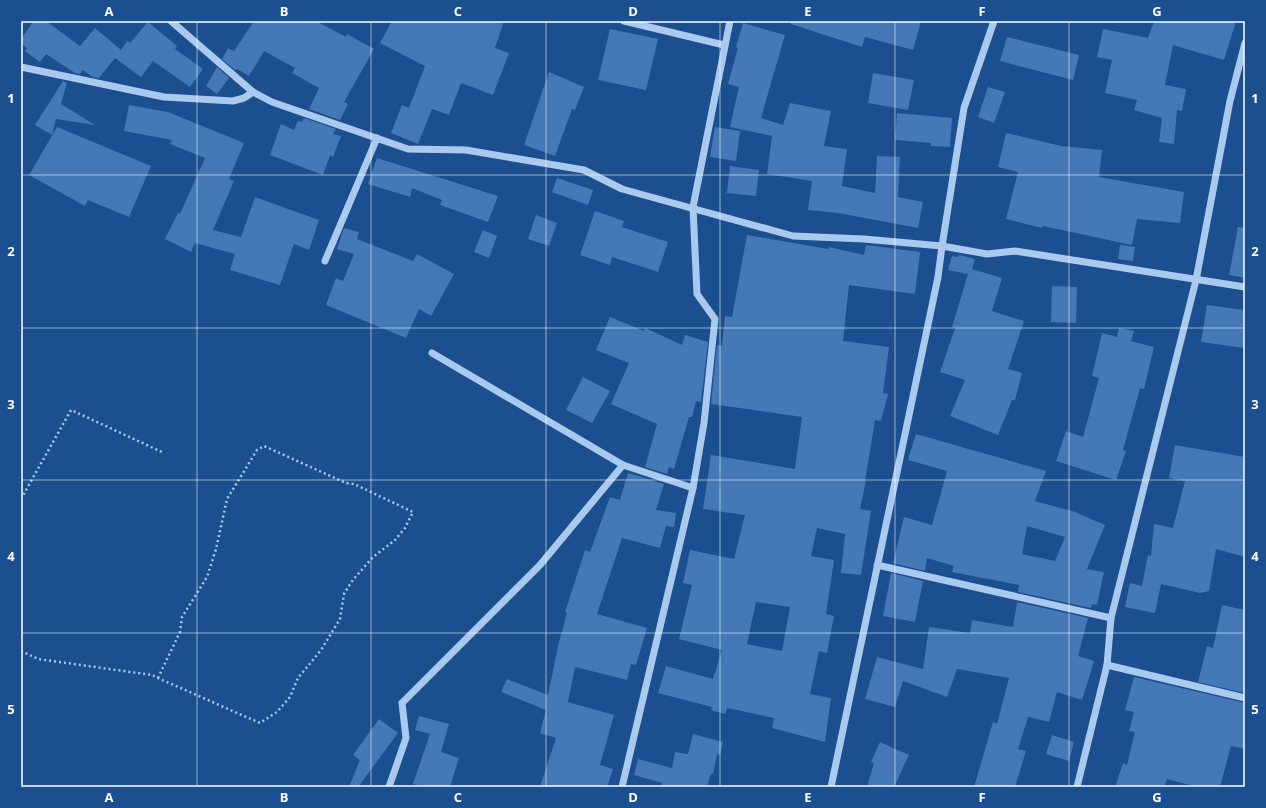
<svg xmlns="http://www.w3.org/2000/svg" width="1266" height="808" viewBox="0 0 1266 808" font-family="'Open Sans',sans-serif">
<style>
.building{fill:#4478b7;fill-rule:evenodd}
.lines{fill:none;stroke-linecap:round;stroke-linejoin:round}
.path{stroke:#a9c9ee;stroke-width:2.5;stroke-dasharray:2 3;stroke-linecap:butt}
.minor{stroke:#a9c9ee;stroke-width:7}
.grid{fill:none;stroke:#fff;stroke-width:1;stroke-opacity:0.55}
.neatline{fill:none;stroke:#fff;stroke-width:1.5}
.grid-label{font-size:13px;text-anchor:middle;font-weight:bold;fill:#fff}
</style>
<rect width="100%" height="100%" fill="#1b4f8f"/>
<g class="building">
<polygon points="34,21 46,21 80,46 95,28 121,50 127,41 130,43 148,22 177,46 175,49 203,69 190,87 153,61 141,77 115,58 99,78 93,77 83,70 80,74 75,73 46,54 40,62 25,51 27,48 21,43 21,39"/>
<polygon points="254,21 316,21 346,37 347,34 374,49 344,102 348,104 340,120 309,109 319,88 292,73 295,68 264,51 249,76 237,69 235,70 222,59 228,48 234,51"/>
<polygon points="392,21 504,21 495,48 509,53 493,95 461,83 449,115 432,109 418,144 391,133 402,105 409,108 425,66 380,43"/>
<polygon points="791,21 921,21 913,50 865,37 862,47 791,24"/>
<polygon points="1154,21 1236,21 1224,60 1173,45 1165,85 1186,89 1182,111 1177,110 1174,144 1159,142 1162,118 1134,110 1137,100 1105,93 1112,60 1097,57 1103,29 1148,38"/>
<polygon points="743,23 785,35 761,118 783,125 790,103 831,111 824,146 847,149 842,186 875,193 877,156 900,157 898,197 923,202 918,228 838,213 808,210 812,181 767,174 772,136 730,127 739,87 728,84 738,48 736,47"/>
<polygon points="610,29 658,39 646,90 598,80"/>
<polygon points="1007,37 1079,55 1073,80 1000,61"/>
<polygon points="217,67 229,78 217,94 206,86"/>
<polygon points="549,72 584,87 575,110 572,109 555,156 524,145"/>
<polygon points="873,73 914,80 908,110 868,103"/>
<polygon points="63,81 67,83 61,104 95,125 56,119 52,135 35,125"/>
<polygon points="988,87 1005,92 994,123 978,117"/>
<polygon points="129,105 168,112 244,143 229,179 234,181 213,230 241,237 255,197 319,220 309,250 294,244 280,285 230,270 235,254 195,243 191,252 165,239 178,213 180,214 205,158 170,144 172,140 124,131"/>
<polygon points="897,113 952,118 950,147 931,146 931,143 895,140"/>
<polygon points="304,118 336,129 333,134 341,136 333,157 330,155 323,175 270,155 281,124 294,130 298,121 302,122"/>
<polygon points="57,127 151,166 129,217 88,200 85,206 29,175"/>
<polygon points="715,127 740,131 736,161 710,157"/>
<polygon points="1006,133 1061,146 1102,150 1099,177 1184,192 1180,223 1137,219 1132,245 1043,226 1042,228 1006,219 1018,172 998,167"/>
<polygon points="377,158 498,196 488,222 440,205 442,200 412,188 410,197 368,184"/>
<polygon points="730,166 759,170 756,196 727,193"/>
<polygon points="557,178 593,190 588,205 552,192"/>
<polygon points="595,211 624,221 622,227 668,242 658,272 612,257 610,265 580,255"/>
<polygon points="536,215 557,223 549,246 528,239"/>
<polygon points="1238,227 1245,228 1245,278 1229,275"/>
<polygon points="344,228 359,232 357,239 413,261 417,254 454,274 431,316 419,309 406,338 326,305 336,278 343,281 354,254 337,249"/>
<polygon points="483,230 497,236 489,258 474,252"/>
<path d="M747 235 828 249 829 247 864 255 866 245 920 252 915 294 849 285 843 341 889 347 883 393 888 394 881 421 875 420 865 481H866L860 509 871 511 861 575 841 573 845 534 817 528 811 556 834 560 826 614 834 616 827 653 819 651 810 694 831 698 825 742 772 728 774 718 727 708 725 714 711 710 712 707 658 693 666 666 713 679 722 650 679 639 692 585 683 583 690 550 734 559 745 515 703 509 711 455 795 469 802 417 711 404 717 345 722 346 725 316 732 317ZM756 602 790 607 782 651 747 644Z"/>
<polygon points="1120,245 1135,247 1133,261 1118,259"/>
<polygon points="959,255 975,259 972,269 1002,278 992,311 1024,321 1008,369 1022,373 1015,400 1012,400 998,435 950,416 965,380 940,372 955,328 952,327 968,274 948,270 952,256 958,257"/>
<polygon points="1052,286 1077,287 1076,323 1051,322"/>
<polygon points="1207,305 1245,310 1244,348 1201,342"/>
<polygon points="610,317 644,331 645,328 682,345 685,335 708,342 701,402 696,401 692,417 689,417 674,469 669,467 667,474 645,467 657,424 611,404 629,363 596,350"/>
<polygon points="1119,328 1134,331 1131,341 1154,347 1144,389 1140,388 1123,450 1126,451 1116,480 1056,461 1066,431 1083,437 1099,378 1092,376 1102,333 1117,337"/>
<polygon points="583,377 610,391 592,423 566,410"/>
<path d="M916 434 1046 471 1035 501 1075 512 1105 525 1087 569 1104 572 1097 605 1092 604 1091 608 1018 592 1019 585 952 572 954 566 927 558 925 571 893 563 904 517 932 525 947 471 908 460ZM1027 526 1065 537 1055 561 1022 554Z"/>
<polygon points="1175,445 1245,457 1245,557 1216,549 1209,591 1200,593 1161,584 1155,613 1125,607 1130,583 1142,586 1148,555 1151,556 1154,524 1173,528 1185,481 1169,478"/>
<polygon points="628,473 664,484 656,510 676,513 674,527 666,526 660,548 622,538 597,614 647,628 636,665 631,664 627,680 575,667 568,702 614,715 600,765 613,769 607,787 540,787 556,738 540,733 546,710 501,692 507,679 548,695 558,646 567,613 565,612 585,550 590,552 610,497 620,500"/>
<polygon points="891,573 923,581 915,622 883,616"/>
<polygon points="1017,602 1088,618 1078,656 1094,661 1082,700 1057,692 1049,722 1028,717 1018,749 1026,751 1015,787 974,787 993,722 997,724 1009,678 957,669 947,697 903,681 895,707 865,699 877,657 923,669 929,627 970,633 972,620 1013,627"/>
<polygon points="1222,605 1245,610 1245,693 1198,682 1207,646 1213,648"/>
<polygon points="1134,677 1245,703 1245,749 1231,746 1220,787 1197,787 1167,779 1164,787 1115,787 1123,763 1127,765 1135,732 1129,731 1134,712 1125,710"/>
<polygon points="419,716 449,724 441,752 459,758 450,787 424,787 413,784 430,734 415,730"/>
<polygon points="379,719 398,733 358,787 349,787 360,760 353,755"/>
<polygon points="693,734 723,742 720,755 717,754 713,774 711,774 707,787 661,787 662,783 634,775 638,759 672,768 675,752 688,754"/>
<polygon points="1052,735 1074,742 1069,761 1046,754"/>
<polygon points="880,742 909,755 894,787 867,787 874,763 871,762"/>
</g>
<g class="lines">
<g class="path">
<polyline points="21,499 71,410 162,452"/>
<polyline points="21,651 38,659 152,675 158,678 260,723 277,712 290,697 298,678 321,650 340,619 344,594 352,581 373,557 395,540 405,528 413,512 354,484 346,483 264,446 257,450 227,499 216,549 207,577 182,617 180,632 158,678"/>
</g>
<g class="minor">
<polyline points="171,21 253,92 272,102 408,149 466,150 584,170 622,189 793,236 864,239 942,246 987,254 1015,251 1245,287"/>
<polyline points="624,21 724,45"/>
<polyline points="21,67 164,97 233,101 244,98 253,92"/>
<polyline points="325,261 377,138"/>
<polyline points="432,353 623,465 693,488"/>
<polyline points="877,565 1111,618"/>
<polyline points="1107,665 1245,698"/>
<polyline points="389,787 406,738 402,703 540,565 623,465"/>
<polyline points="622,787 693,488 704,423 715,319 697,294 693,207 730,21"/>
<polyline points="831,787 938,277 942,246 964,108 994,21"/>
<polyline points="1077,787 1107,665 1111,618 1196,280 1230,101 1245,43"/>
</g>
</g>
<path class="grid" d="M197 21V787M371 21V787M546 21V787M720 21V787M895 21V787M1069 21V787M21 175H1245M21 328H1245M21 480H1245M21 633H1245"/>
<rect width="1266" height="808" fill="none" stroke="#1b4f8f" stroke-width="44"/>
<rect x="22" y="22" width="1222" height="764" class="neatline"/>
<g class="grid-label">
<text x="109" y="16">A</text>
<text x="284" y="16">B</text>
<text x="458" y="16">C</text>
<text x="633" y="16">D</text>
<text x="808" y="16">E</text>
<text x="982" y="16">F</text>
<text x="1157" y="16">G</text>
<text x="11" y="103">1</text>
<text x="1255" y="103">1</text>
<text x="11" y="256">2</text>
<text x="1255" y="256">2</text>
<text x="11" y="409">3</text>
<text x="1255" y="409">3</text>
<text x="11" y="561">4</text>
<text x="1255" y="561">4</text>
<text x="11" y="714">5</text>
<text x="1255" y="714">5</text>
<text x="109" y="802">A</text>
<text x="284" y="802">B</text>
<text x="458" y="802">C</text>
<text x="633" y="802">D</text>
<text x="808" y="802">E</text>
<text x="982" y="802">F</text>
<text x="1157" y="802">G</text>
</g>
</svg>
